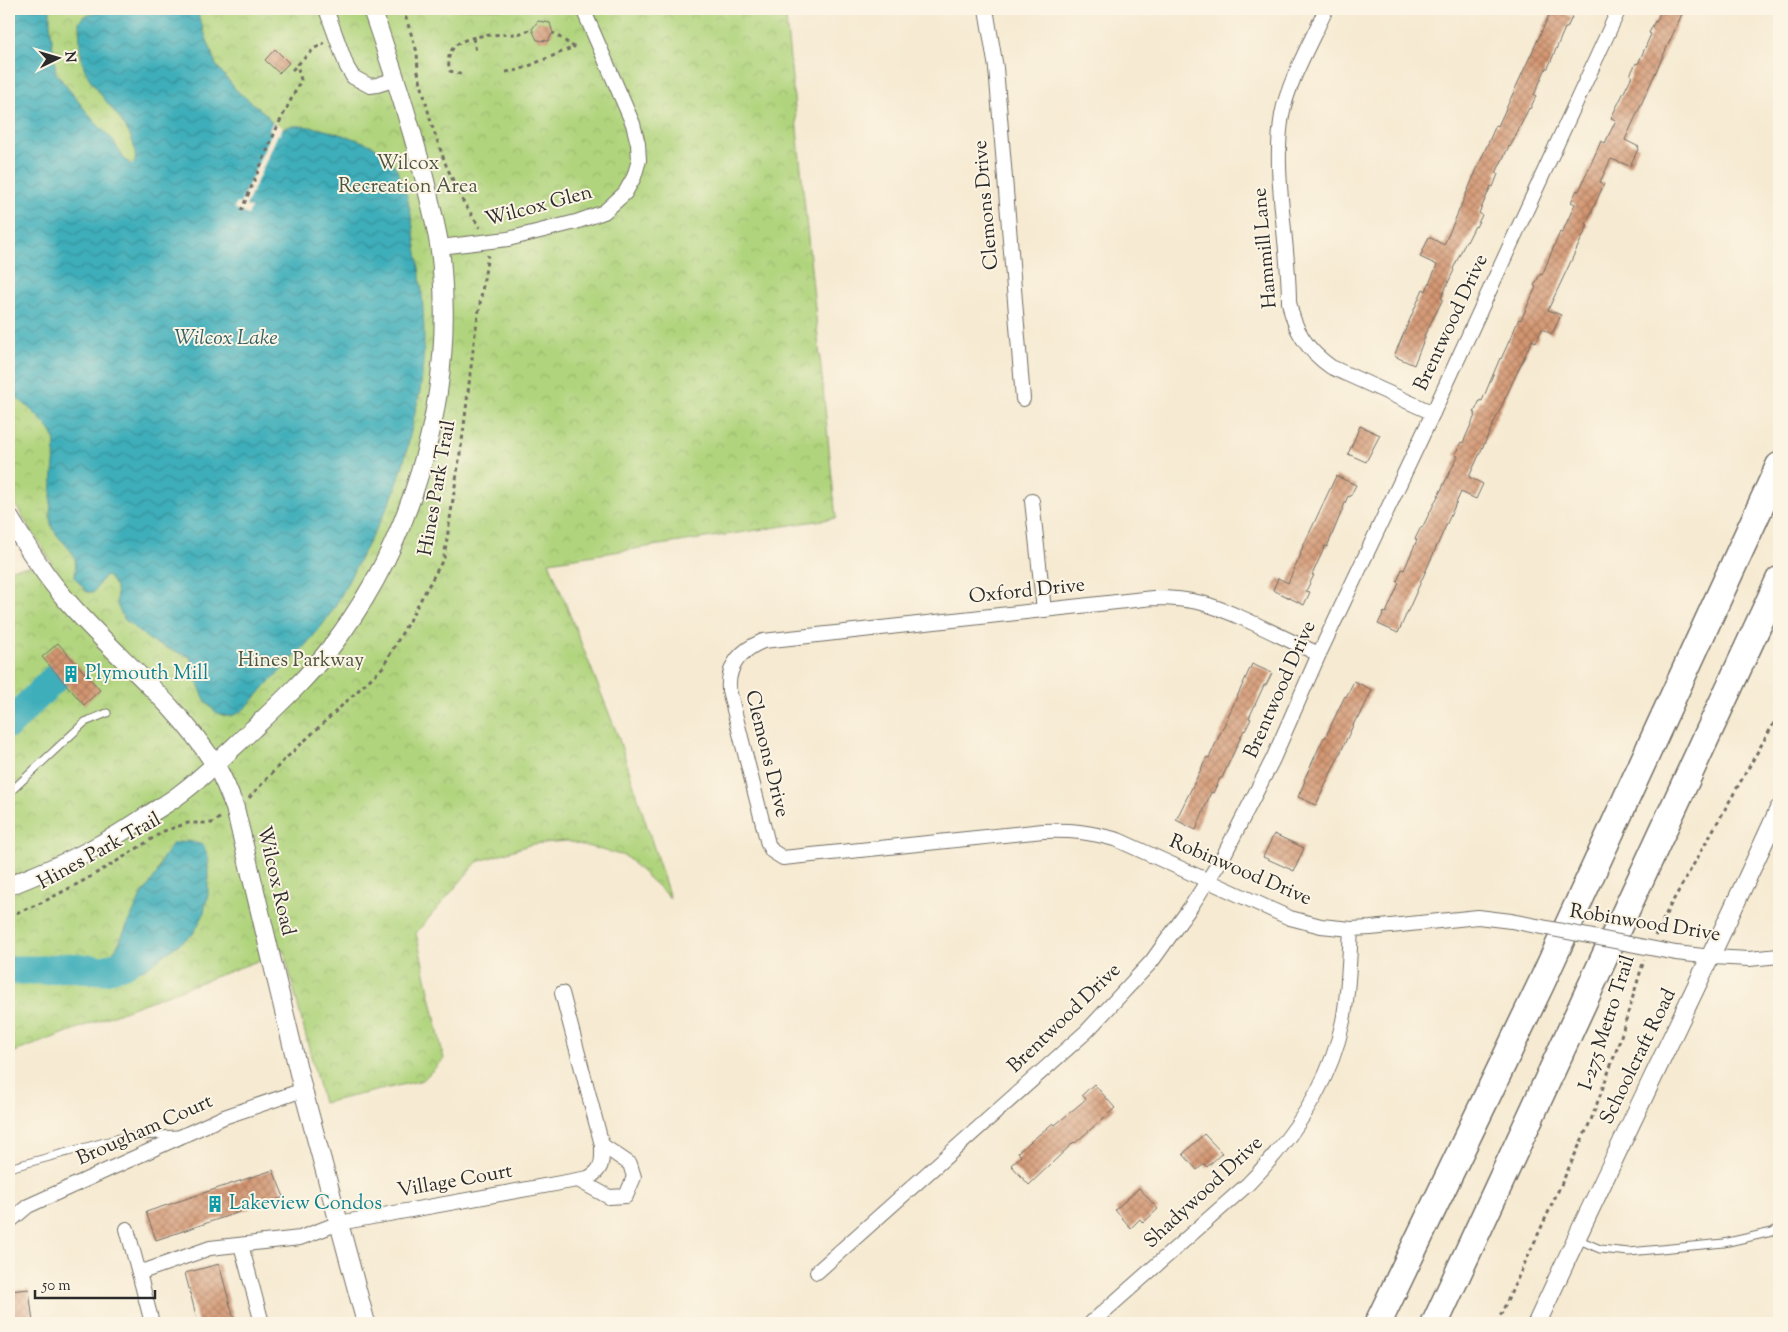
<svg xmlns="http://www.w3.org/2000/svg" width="1788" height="1332" viewBox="0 0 1788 1332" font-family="'Sorts Mill Goudy',serif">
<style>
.park{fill:url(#park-crowns);stroke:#6e8054}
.water{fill:url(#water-waves);stroke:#346c72}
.pier{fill:#f6ead2}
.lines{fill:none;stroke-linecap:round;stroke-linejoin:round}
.river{stroke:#3eaeba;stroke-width:29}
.building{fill:url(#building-cross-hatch)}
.service-casing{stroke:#726e65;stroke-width:9}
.minor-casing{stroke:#726e65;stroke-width:16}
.tertiary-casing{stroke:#726e65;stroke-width:20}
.motorway-casing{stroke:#726e65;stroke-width:29}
.path{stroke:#726e65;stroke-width:3;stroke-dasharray:4 4;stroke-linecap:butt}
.service{stroke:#fff;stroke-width:7}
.minor{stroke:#fff;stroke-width:14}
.tertiary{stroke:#fff;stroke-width:18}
.motorway{stroke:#fff;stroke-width:26}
.minor-bridge-casing{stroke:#726e65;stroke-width:16;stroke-linecap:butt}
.minor-bridge{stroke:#fff;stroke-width:14}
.labels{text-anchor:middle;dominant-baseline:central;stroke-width:4;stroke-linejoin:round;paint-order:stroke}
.park-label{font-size:20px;fill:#4c5540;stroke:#fcf5e5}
.street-label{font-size:20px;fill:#2b2b2b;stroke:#fcf5e5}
.culture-label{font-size:20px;fill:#0d838f;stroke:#fcf5e5;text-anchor:start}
.water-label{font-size:21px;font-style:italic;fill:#335f64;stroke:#fcf5e5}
</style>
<defs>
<pattern id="park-crowns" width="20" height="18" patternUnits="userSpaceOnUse" patternTransform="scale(1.25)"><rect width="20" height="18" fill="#b0d47d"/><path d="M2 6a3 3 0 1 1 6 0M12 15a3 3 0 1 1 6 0" fill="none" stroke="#98b66c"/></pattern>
<pattern id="water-waves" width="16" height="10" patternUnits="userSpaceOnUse" patternTransform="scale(1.25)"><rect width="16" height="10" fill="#3eaeba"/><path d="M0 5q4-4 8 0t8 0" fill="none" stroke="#348e97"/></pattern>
<pattern id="building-cross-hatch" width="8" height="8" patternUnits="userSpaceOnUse" patternTransform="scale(1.25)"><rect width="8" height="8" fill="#d39571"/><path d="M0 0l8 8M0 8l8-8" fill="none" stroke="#ab7a5d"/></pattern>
</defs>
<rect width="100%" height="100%" fill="#fcf5e5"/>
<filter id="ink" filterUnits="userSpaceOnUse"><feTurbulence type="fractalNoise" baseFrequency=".02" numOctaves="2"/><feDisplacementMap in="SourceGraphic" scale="10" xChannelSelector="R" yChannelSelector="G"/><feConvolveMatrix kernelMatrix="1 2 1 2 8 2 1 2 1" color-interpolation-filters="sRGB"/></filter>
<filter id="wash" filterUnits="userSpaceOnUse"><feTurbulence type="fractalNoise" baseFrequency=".0096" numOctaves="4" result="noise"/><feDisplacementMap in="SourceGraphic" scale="20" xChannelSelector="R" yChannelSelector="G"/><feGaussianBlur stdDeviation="1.12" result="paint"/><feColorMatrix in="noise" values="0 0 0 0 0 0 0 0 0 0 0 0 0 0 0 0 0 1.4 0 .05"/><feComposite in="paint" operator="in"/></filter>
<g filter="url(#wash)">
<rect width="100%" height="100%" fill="#f6ead2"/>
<polygon class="park" points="9,9 785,9 836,518 549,562 618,736 670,898 625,856 567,841 532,844 477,862 416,933 444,1059 423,1080 323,1103 284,951 9,1054 9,569 52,563 9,495"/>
<g class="water">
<path d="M9 9H50V23L56 73 93 120 112 139 125 160 132 165 135 162C140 130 99 100 86 72 79 58 80 38 79 22L84 16 113 9H196L216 65 237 91 266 114 272 123 283 128C300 121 337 133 355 139 364 142 373 145 381 151 405 167 411 213 415 240 422 284 427 331 422 375 421 393 415 410 412 427 406 453 401 478 390 502 381 522 369 541 359 560 348 582 338 604 323 624 307 645 289 663 270 681 259 692 243 717 227 716 202 713 197 677 190 657L152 642 124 619 117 605 116 587 109 577 104 576 94 592H87L75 578C75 572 76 565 75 559 71 546 55 538 51 524 49 515 51 505 51 497 51 483 58 446 53 435 48 424 20 399 9 392V61L13 53 9 45Z"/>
<polygon points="189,841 203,845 208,856 208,895 203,916 193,934 145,969 126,974 109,974 105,970 105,962 117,947 140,898 157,873 162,859 173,843"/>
</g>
<polygon class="pier" points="273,122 283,127 280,135 278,134 246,206 251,208 248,215 234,208 237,203 240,204 272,132 269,130"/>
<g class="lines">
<g class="river">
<polyline points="9,724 57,676"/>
<polyline points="9,970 43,970 66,967 105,970 127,962 139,951"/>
</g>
</g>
<g id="blocks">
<g class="building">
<polygon points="1552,9 1556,9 1572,17 1567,28 1565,28 1548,68 1546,68 1534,95 1536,96 1530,109 1529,108 1510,147 1509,146 1496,173 1498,174 1493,187 1491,186 1479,213 1482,215 1476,227 1475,226 1467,242 1466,241 1453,269 1454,270 1441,298 1443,299 1424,336 1425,337 1414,365 1394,356 1423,289 1426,291 1437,265 1420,257 1429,237 1444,245 1496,125 1498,126"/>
<polygon points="1662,9 1670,9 1682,14 1625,140 1639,147 1630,166 1611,159 1600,182 1604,184 1586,224 1588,225 1548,310 1561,315 1552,334 1542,329 1536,342 1532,340 1469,477 1483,484 1476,499 1461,492 1398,633 1378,624 1384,612 1386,613 1399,583 1397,582 1402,569 1404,570 1417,540 1415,539 1421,527 1422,528 1458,456 1455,455 1461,442 1463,443 1476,413 1474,413 1480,400 1482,401 1500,358 1501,359 1519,319 1521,320 1536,287 1534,286 1540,274 1542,275 1560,232 1562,233 1575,204 1571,202 1577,190 1579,191 1601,141 1605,143 1616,120 1611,118 1632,76 1630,75 1636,63 1638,64 1651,34 1649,33 1655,21 1656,22"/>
<polygon points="538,21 550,23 553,33 548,41 537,40 532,29"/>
<polygon points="275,49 289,63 279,73 265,60"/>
<polygon points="1360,426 1380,435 1366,462 1348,454"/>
<polygon points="1336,476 1356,485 1350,497 1348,496 1327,547 1325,546 1312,575 1314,575 1306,591 1310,592 1304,605 1273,590 1278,578 1288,583 1301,554 1300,553"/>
<polygon points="58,643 100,690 84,705 42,657"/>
<polygon points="1252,664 1272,673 1266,685 1264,685 1249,718 1251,719 1245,731 1244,730 1222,778 1220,778 1213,793 1211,792 1196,830 1176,820 1207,757 1209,758"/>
<polygon points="1354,681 1372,690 1359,718 1357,717 1316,805 1298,797 1305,781 1304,780 1324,737 1325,738 1345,696 1346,697"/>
<polygon points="1274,834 1304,848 1294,871 1263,857"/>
<polygon points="1094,1084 1115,1108 1075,1143 1074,1142 1029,1185 1011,1165 1021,1156 1018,1152 1053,1123 1055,1125 1086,1099 1082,1095"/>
<polygon points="1204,1134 1222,1153 1207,1167 1204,1164 1197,1170 1183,1154"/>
<polygon points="273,1170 284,1197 156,1240 146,1212"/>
<polygon points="1139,1188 1158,1209 1143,1223 1140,1219 1131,1228 1115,1210"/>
<polygon points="219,1264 235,1323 198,1323 185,1273"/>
<polygon points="29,1289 33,1323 9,1323 9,1291"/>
</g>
</g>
</g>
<g filter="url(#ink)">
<use href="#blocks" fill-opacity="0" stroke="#726e65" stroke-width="1"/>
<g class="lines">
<g class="service-casing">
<g id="service">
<polyline points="9,793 85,722 107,713"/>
<polyline points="9,1168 123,1137 177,1134"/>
<polyline points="1577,1239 1600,1249 1629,1252 1724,1243 1772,1232 1779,1228"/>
</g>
</g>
<g class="minor-casing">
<g id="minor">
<polyline points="326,9 347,67 353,77 370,86 377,85 396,79"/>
<polyline points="986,9 996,68 1023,399"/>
<path d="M1326 9C1312 40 1288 82 1282 115 1272 173 1289 241 1289 302 1294 330 1307 350 1331 367L1433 413"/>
<polyline points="440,247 508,239 576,222 604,212 625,193 634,177 639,160 638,144 633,124 583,9"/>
<polyline points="1032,501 1044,610"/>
<path d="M1319 654C1282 638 1240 614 1202 603 1186 599 1169 598 1153 598L763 641C741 650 727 665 729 690L768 844 772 851 783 858 1043 831C1073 830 1089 832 1118 840L1290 918 1321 926 1351 929 1371 928 1478 917 1511 921"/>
<polyline points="1676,953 1712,957 1749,959 1779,956"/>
<polyline points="578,1180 609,1197 626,1196 634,1177 630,1164 602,1145"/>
<polyline points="9,1222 28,1206 224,1117 303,1090"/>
<path d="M127 1229 139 1273 210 1248 300 1238 339 1223 588 1178C604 1169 602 1161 602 1145L562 993"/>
<polyline points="241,1245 262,1323"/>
<polyline points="817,1272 1087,1031 1152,961 1192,905 1224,855 1273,759 1319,654 1433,413 1619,9"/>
<polyline points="139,1273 152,1323"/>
<path d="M1091 1323 1248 1184C1293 1138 1330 1085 1343 1021 1349 990 1349 960 1351 929"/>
</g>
</g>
<g class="tertiary-casing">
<g id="tertiary">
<path d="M9 517C27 547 45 576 68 602 116 657 174 701 214 763 223 776 229 793 235 808L303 1090 366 1323"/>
<path d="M9 886C35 875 62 865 88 851 109 840 129 828 148 815 159 808 170 802 180 794 206 775 229 751 253 729 279 704 306 679 328 651 411 546 453 404 442 270 441 248 436 227 431 206 416 139 394 74 372 9"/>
<path d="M1537 1323C1616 1151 1701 981 1779 809"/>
</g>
</g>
<g class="motorway-casing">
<g id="motorway">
<polyline points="1378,1323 1541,984 1779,466"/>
<polyline points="1435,1323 1779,580"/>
</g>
</g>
<g class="path">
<polyline points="403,9 417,52 418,72 432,126 446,165 461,198 480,228"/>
<polyline points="473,38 476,51"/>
<polyline points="292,70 315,48 324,43"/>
<polyline points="506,72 519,70 574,47 553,33"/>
<path d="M461 74 450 71C439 32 493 35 517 34 522 33 527 31 532 29"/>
<polyline points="241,211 278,125 301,80 297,64"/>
<polyline points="249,798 284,760 383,667 444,558 463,434 475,334 488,255"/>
<polyline points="9,916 43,902 83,881 122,858 164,831 188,823 212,823 221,817"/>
<polyline points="1655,936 1670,906 1779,714"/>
<polyline points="1497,1323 1591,1120 1618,1046 1644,960"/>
</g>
<use href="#service" class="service"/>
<use href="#minor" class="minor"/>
<use href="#tertiary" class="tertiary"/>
<use href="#motorway" class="motorway"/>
<g class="minor-bridge-casing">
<polyline id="minor-bridge" points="1511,921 1676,953"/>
</g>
<use href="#minor-bridge" class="minor-bridge"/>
</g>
</g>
<defs>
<g id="building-bare" transform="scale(1.35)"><path d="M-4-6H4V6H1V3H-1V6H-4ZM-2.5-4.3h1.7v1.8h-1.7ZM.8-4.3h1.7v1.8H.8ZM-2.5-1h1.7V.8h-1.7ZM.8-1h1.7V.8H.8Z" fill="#0f9aa8" stroke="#fcf5e5" stroke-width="2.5" paint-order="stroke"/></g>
</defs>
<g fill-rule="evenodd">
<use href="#building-bare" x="71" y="674"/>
<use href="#building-bare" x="215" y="1204"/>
</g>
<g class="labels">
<g class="park-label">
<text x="408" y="164">Wilcox<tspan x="408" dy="23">Recreation Area</tspan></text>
<text x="301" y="661">Hines Parkway</text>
</g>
<g class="street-label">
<text transform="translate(987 205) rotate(-95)">Clemons Drive</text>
<text transform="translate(539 207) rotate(-15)">Wilcox Glen</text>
<text transform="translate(1266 248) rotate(-95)">Hammill Lane</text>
<text transform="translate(1452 323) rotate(-65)">Brentwood Drive</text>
<text transform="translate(438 488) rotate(-80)">Hines Park Trail</text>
<text transform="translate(1027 592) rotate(-6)">Oxford Drive</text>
<text transform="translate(1281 690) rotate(-66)">Brentwood Drive</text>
<text transform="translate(766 754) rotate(76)">Clemons Drive</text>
<text transform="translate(100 852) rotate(-29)">Hines Park Trail</text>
<text transform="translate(1240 871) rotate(23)">Robinwood Drive</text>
<text transform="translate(275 881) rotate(77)">Wilcox Road</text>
<text transform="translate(1645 924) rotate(9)">Robinwood Drive</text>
<text transform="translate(1065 1019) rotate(-44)">Brentwood Drive</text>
<text transform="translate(1608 1023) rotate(-72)">I-275 Metro Trail</text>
<text transform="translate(1639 1057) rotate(-64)">Schoolcraft Road</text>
<text transform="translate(145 1131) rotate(-24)">Brougham Court</text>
<text transform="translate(455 1182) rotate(-10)">Village Court</text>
<text transform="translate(1204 1193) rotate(-43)">Shadywood Drive</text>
</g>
<g class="culture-label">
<text x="85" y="674">Plymouth Mill</text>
<text x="229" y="1204">Lakeview Condos</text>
</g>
<g class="water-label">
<text x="226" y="339">Wilcox Lake</text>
</g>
</g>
<rect width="1788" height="1332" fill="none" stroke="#fcf5e5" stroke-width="30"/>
<g transform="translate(58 58) rotate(85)" stroke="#fcf5e5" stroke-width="4" paint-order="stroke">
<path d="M0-4L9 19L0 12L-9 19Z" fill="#2b2b2b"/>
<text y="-8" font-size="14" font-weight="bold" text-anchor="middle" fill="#2b2b2b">N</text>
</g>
<path d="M35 1290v8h120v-8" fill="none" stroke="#2b2b2b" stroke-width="2.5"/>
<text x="42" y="1290" font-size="15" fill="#2b2b2b" stroke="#fcf5e5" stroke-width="4" paint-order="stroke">50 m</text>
</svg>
